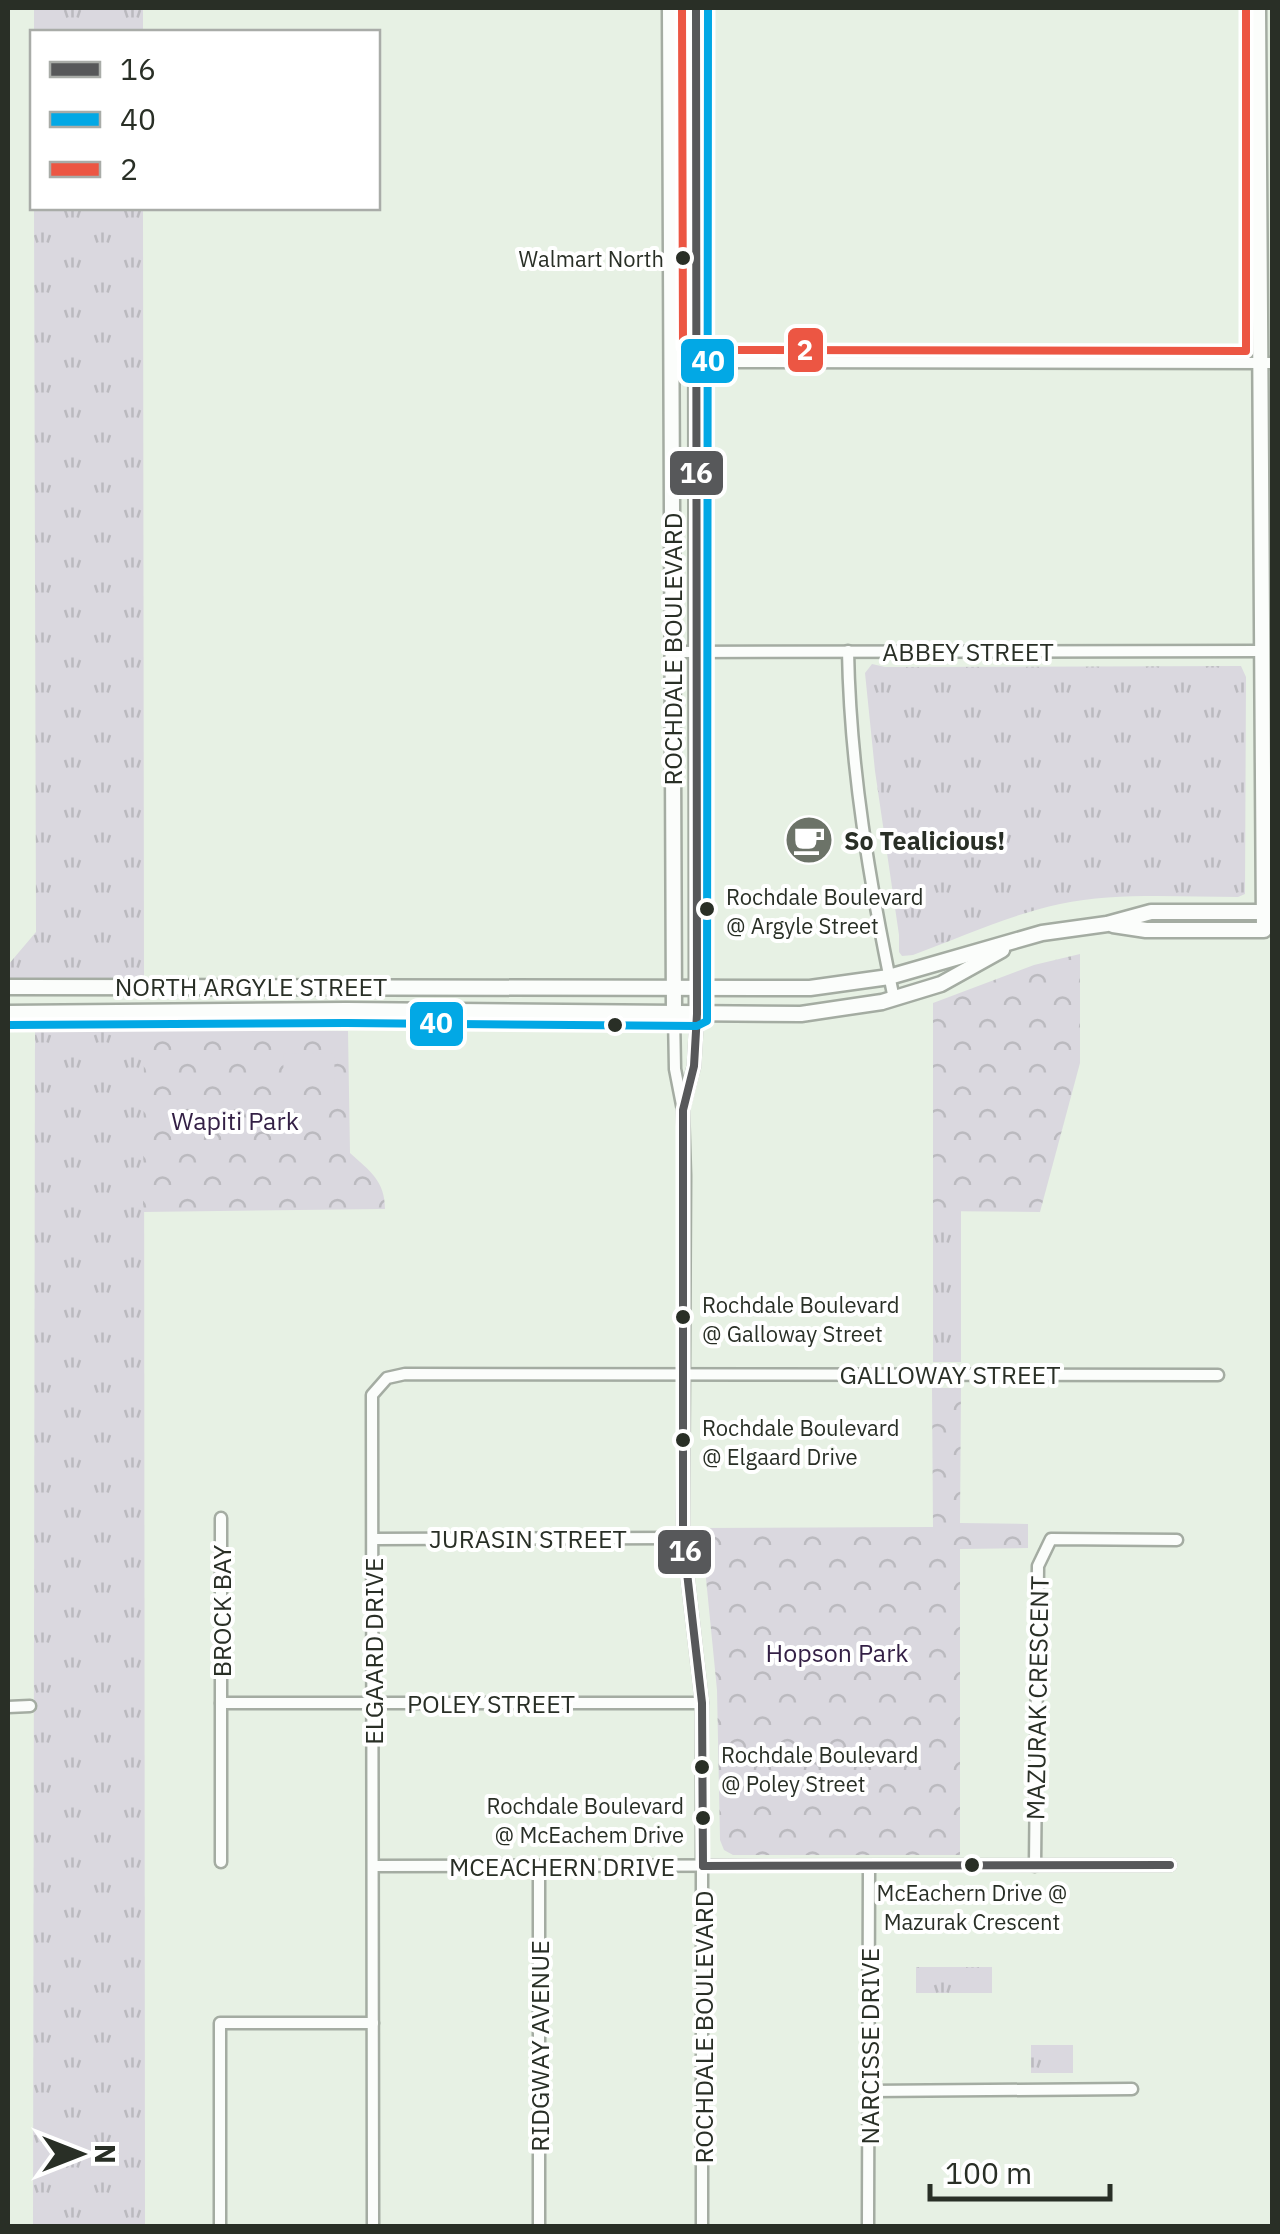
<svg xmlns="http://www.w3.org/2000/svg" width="1280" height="2234" viewBox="0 0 1280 2234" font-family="'IBM Plex Sans',sans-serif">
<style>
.grass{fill:url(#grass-tufts)}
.park{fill:url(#park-crowns)}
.pitch{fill:#dad8df}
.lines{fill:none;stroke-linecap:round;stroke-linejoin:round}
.street-casing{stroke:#a4aca2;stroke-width:15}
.secondary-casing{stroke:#a4aca2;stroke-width:19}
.street{stroke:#fbfdfb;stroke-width:10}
.secondary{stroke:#fbfdfb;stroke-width:14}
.bus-1-casing{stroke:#fff;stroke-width:15}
.bus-2-casing{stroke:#fff;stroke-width:15}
.bus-3-casing{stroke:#fff;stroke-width:15}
.bus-1{stroke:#57585a;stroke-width:8}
.bus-2{stroke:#02a8e5;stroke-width:8}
.bus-3{stroke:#ec5643;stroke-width:8}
.bus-dot{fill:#292f26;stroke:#fff;stroke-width:4}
.labels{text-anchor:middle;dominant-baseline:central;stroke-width:8;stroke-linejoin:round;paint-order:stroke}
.bus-label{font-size:22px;fill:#292f26;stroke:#fff;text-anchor:start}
.street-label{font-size:25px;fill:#292f26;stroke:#fff}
.poi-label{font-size:25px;font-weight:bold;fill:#292f26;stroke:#fff;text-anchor:start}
.park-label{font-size:25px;fill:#331f45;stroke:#fff}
.line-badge{stroke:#fff;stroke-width:4}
.badge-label{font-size:28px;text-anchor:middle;font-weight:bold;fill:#fff}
</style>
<defs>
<pattern id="grass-tufts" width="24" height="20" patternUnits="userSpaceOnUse" patternTransform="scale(2.5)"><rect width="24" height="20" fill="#dad8df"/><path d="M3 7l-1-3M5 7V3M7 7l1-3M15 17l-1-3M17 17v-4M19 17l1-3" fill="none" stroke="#bbbabf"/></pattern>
<pattern id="park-crowns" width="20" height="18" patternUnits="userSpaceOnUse" patternTransform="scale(2.5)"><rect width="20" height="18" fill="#dad8df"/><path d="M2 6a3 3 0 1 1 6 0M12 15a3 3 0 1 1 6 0" fill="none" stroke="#bbbabf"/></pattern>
</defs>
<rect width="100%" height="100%" fill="#e7f1e4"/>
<g class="grass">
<rect x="34" y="8" width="109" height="24"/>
<polygon points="34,208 143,208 144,978 8,979 8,965 36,932"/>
<path d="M872 664 885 667 1241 666 1246 677 1245 894 1238 897C1180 897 1117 892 1060 904 1009 915 961 937 913 955L902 956 899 952V935L875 771 865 673Z"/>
<polygon points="144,1029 145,2226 33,2226 35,1030"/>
<rect x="933" y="1211" width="28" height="151"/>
<rect x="916" y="1967" width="76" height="26"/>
<rect x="1031" y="2045" width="42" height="28"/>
</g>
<g class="park">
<polygon points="1080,954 1080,1063 1040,1212 933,1211 933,1003 1034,965"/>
<path d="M144 1029 348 1031 350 1153C370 1171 385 1181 385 1209L143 1212Z"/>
<polygon points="932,1388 961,1388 960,1523 1028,1524 1028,1548 960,1549 960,1855 733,1855 724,1850 720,1840 717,1690 701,1528 933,1527"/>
</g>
<polygon class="pitch" points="334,1053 335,1084 284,1084 283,1054"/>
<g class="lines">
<g class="street-casing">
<g id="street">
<polyline points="671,358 717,362 1272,363"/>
<path d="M848 651C850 769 870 884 894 999"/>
<polyline points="673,652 1263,651"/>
<polyline points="674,1014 675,1069 683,1110 685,1176 683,1538 702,1703 702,2226"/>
<polyline points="684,1104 694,1066 697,1014"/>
<polyline points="221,1518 221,1862"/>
<polyline points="373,1539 683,1538"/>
<polyline points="221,1703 702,1703"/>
<polyline points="8,1707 30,1706"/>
<polyline points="374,1866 1170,1865"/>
<polyline points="539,1866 539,2226"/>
<polyline points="1035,1866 1038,1566 1051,1539 1177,1540"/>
<polyline points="869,2091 1132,2089"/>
<polyline points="220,2226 220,2023 373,2023"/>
<polyline points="373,2226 372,1395 387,1378 405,1374 1218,1375"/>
<polyline points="868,2226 869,1866"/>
</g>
</g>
<g class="secondary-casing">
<g id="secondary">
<polyline points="670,8 674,1014"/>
<polyline points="696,8 697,1014"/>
<polyline points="1113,925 1146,930 1264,930 1258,8"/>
<polyline points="8,987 810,988 889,977 1042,933 1107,924 1151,912 1264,912"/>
<polyline points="8,1013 346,1010 801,1014 882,1002 941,984 1002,950"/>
</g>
</g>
<use href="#street" class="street"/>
<use href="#secondary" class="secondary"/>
<g class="bus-1-casing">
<g id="bus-1">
<polyline points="696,8 697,1014 694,1066 683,1110 683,1538 702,1703 703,1866"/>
<polyline points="703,1866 1170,1865"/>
</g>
</g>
<g class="bus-2-casing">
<polyline id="bus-2" points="8,1025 346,1023 697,1026 707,1021 708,8"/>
</g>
<g class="bus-3-casing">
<polyline id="bus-3" points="682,8 683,347 718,350 1246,351 1246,8"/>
</g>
<use href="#bus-1" class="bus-1"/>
<use href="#bus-2" class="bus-2"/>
<use href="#bus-3" class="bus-3"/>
</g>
<defs>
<g id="cafe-disc" transform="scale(2.5)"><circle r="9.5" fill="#6c7368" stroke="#fff"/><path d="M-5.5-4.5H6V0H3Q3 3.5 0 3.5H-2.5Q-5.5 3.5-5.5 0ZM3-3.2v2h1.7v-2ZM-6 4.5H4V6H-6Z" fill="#fff"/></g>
</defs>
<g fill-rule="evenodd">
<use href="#cafe-disc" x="809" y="840"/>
</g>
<g class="bus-dot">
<circle cx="683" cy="258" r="9"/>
<circle cx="707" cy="909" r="9"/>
<circle cx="615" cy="1025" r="9"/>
<circle cx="683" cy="1317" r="9"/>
<circle cx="683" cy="1440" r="9"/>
<circle cx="702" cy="1767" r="9"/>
<circle cx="703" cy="1818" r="9"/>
<circle cx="972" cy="1865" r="9"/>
</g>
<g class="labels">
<g class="bus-label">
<text x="664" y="258" text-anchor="end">Walmart North</text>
<text x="726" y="896">Rochdale Boulevard<tspan x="726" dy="29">@ Argyle Street</tspan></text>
<text x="702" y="1304">Rochdale Boulevard<tspan x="702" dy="29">@ Galloway Street</tspan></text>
<text x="702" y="1427">Rochdale Boulevard<tspan x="702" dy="29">@ Elgaard Drive</tspan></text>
<text x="721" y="1754">Rochdale Boulevard<tspan x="721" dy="29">@ Poley Street</tspan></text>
<text x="684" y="1805" text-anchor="end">Rochdale Boulevard<tspan x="684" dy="29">@ McEachem Drive</tspan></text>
<text x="972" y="1892" text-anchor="middle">McEachern Drive @<tspan x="972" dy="29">Mazurak Crescent</tspan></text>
</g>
<g class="street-label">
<text transform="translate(672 649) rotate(-90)">ROCHDALE BOULEVARD</text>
<text x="968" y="651">ABBEY STREET</text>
<text x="251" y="986">NORTH ARGYLE STREET</text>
<text x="950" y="1374">GALLOWAY STREET</text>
<text x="528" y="1538">JURASIN STREET</text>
<text transform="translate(221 1611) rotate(-90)">BROCK BAY</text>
<text transform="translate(373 1651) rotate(-90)">ELGAARD DRIVE</text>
<text transform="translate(1037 1698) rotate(-89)">MAZURAK CRESCENT</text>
<text x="491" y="1703">POLEY STREET</text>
<text x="562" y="1866">MCEACHERN DRIVE</text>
<text transform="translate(703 2027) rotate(-90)">ROCHDALE BOULEVARD</text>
<text transform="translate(539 2046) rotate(-90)">RIDGWAY AVENUE</text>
<text transform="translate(869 2046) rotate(-90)">NARCISSE DRIVE</text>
</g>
<g class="poi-label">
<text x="844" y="840">So Tealicious!</text>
</g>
<g class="park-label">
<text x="235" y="1120">Wapiti Park</text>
<text x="837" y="1652">Hopson Park</text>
</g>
</g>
<g class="line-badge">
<rect x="786" y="326" width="39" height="48" rx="10" fill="#ec5643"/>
<rect x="679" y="337" width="57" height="48" rx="10" fill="#02a8e5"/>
<rect x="668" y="449" width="57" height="48" rx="10" fill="#57585a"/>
<rect x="408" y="1000" width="57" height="48" rx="10" fill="#02a8e5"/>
<rect x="656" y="1528" width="57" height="48" rx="10" fill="#57585a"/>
</g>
<g class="badge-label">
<text x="805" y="360">2</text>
<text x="708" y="371">40</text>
<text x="696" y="483">16</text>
<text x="436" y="1033">40</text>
<text x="685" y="1561">16</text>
</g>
<rect width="1280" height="2234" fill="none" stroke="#292f26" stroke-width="20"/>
<rect x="30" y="30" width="350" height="180" fill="#ffffff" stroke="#a9aca8" stroke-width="2.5"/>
<rect x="50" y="62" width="50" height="15" fill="#57585a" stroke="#a9aca8" stroke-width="2.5"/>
<text x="120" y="80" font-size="30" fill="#292f26">16</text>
<rect x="50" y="112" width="50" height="15" fill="#02a8e5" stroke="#a9aca8" stroke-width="2.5"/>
<text x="120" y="130" font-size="30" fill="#292f26">40</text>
<rect x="50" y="162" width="50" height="15" fill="#ec5643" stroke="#a9aca8" stroke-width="2.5"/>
<text x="120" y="180" font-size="30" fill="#292f26">2</text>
<g transform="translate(80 2154) rotate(90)" stroke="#ffffff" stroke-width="8" paint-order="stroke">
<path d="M0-8L18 38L0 25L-18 38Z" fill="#292f26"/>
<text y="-15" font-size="28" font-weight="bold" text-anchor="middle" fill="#292f26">N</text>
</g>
<path d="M930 2184v15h180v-15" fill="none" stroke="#292f26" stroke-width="5"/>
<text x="945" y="2184" font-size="30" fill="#292f26" stroke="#ffffff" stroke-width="8" paint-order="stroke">100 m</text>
</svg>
